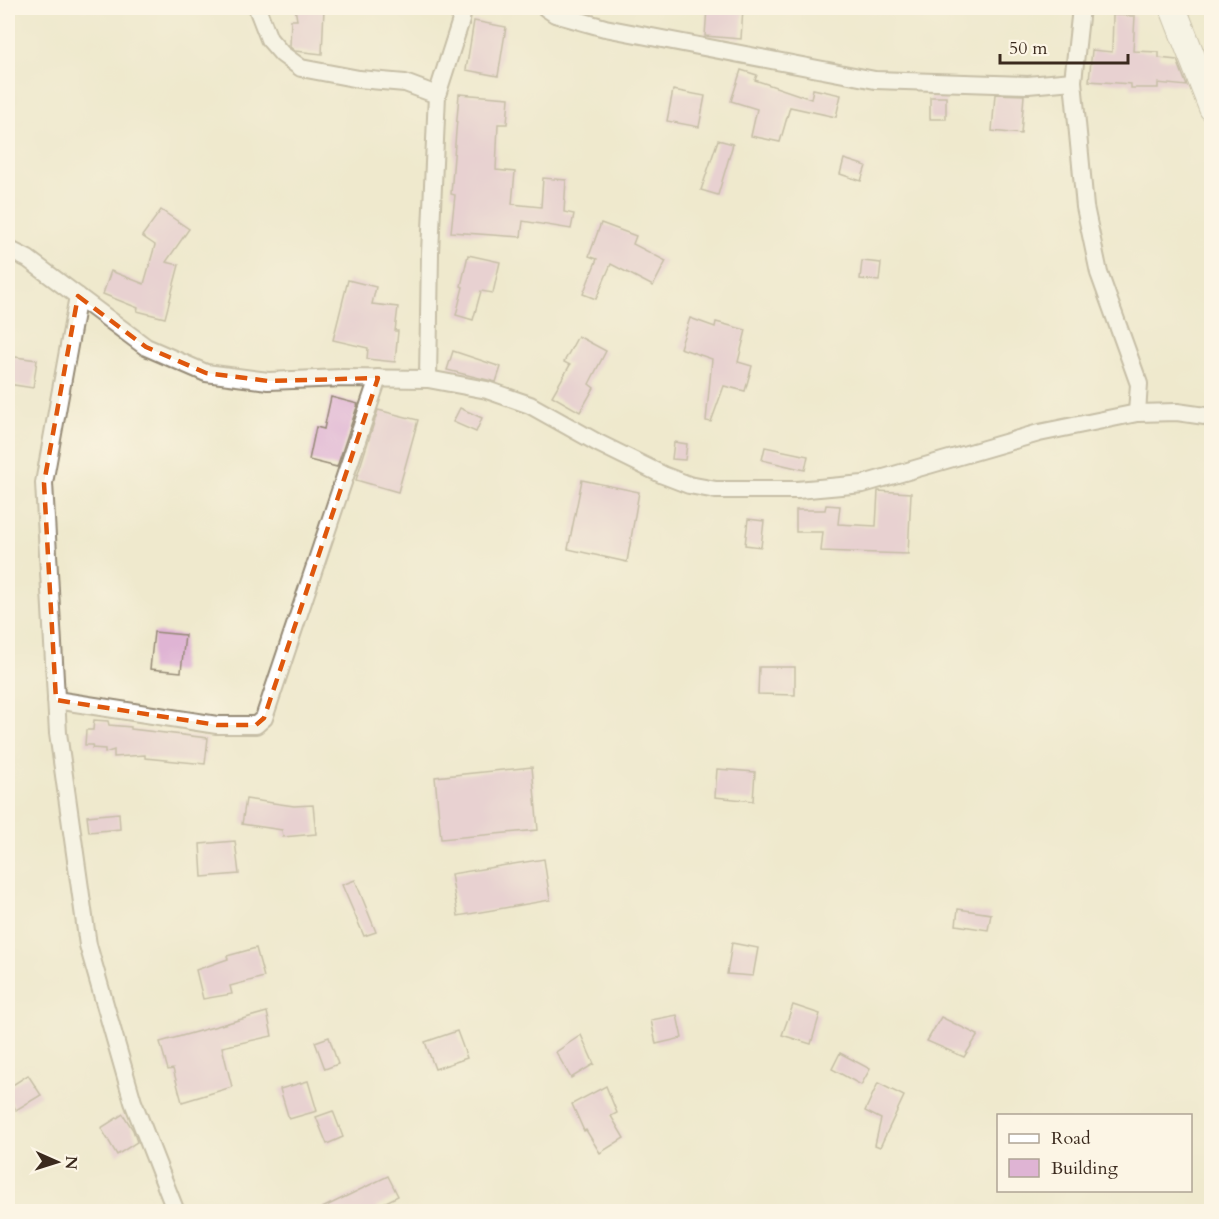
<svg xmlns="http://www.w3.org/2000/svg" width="1219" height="1219" viewBox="0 0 1219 1219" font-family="Cardo,serif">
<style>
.building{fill:#dfb4d4}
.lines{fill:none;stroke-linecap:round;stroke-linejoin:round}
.minor-casing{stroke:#958a76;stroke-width:20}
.highway-casing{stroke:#958a76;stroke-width:28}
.minor{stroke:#fff;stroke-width:16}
.highway{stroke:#fff;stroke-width:26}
.marked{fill:none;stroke:#df570d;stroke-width:4.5;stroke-dasharray:12 8;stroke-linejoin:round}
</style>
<rect width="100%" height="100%" fill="#fcf5e5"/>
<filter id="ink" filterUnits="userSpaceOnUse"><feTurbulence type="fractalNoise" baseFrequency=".0167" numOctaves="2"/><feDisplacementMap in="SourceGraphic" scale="12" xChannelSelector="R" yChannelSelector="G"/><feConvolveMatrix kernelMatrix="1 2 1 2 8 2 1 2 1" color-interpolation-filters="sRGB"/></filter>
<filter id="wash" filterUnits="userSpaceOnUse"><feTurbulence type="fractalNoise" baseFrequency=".008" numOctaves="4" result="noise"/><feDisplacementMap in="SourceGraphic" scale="24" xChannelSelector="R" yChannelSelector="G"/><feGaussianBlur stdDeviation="1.35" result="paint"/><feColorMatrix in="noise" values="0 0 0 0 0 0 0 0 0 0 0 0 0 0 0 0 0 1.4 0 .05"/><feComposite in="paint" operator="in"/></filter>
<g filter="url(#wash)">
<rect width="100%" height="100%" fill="#efe9cd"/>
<g id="blocks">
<g class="building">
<polygon points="295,8 324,8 322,54 295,51 290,47 291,20 297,20"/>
<polygon points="707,8 743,8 741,39 705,36"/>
<polygon points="1113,15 1135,16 1133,51 1159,52 1159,58 1177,60 1187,86 1158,83 1158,88 1131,88 1131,84 1089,81 1092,50 1112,52"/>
<polygon points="474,21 506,27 498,76 466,70"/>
<polygon points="741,70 757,75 755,80 811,99 813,89 841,95 836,117 790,107 780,142 751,136 757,109 731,101"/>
<polygon points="673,90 705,96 699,127 667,121"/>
<polygon points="459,94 509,98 507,124 498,124 496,170 515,172 512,204 541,207 543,178 566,180 564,212 574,214 571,229 523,221 521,237 451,232 455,195 451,194"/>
<polygon points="995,94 1024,95 1021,134 992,131"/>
<rect x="930" y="97" width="16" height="22"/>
<polygon points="718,140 733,144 718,195 701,190"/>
<polygon points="844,159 866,166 861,181 840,174"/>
<polygon points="161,210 189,229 166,262 179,265 165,318 137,311 138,308 103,294 111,271 144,284 155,245 142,236"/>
<polygon points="601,223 636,236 633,244 666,261 653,286 611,264 596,299 583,294 597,259 589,256"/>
<polygon points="468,255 500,262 493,293 481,291 473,320 456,315 463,287 461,286"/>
<polygon points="862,261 881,263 879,281 860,279"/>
<polygon points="348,280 376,287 372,304 398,307 395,331 398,331 395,362 367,359 368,348 333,340"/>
<polygon points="690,318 715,327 716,322 746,330 738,362 752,366 745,391 724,386 711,422 706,421 712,359 680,348"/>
<polygon points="578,336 606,351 589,384 594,388 580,412 552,396 570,365 564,362"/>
<polygon points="453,351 501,367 496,382 447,370"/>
<polygon points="8,356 37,360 33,388 8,384"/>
<polygon points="331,397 358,404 337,467 309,460 316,427 324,429"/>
<polygon points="460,408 482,418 476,432 453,422"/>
<polygon points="378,410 418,420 398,492 356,480"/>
<polygon points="674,442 687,444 685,460 672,459"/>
<polygon points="765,447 808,456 805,470 762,460"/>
<polygon points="582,480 639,492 627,562 568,549"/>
<polygon points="878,491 911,493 908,554 821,551 823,532 796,532 796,510 825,510 826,505 840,506 838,524 876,526"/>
<polygon points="748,519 764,521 761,547 745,545"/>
<polygon points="154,632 185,635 181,672 150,669"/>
<polygon points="759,667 795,667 795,695 758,694"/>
<polygon points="94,720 108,721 109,725 131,727 131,729 208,738 205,764 145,758 145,755 114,757 114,750 105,753 105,749 92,748 93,745 85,745 86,730 93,730"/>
<polygon points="532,767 538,830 441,839 435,777"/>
<polygon points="717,769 755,772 753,801 715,797"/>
<polygon points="246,799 294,806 313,805 316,834 283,837 282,830 242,824"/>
<polygon points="119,813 120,829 89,832 87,816"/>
<polygon points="235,841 239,874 202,877 200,844"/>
<polygon points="544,859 550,900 458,916 451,874"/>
<polygon points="355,880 376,932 364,936 342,885"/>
<polygon points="958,909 991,914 988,930 956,925"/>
<polygon points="732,943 758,948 753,976 727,974"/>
<polygon points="256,948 264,977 230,986 232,994 203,999 196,970 228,959 227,956"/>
<polygon points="793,1005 820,1014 811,1044 782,1035"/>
<polygon points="267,1012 272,1036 222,1047 232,1087 182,1102 173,1069 168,1070 160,1042"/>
<polygon points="677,1015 682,1038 656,1044 651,1020"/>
<polygon points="941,1017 978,1035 964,1057 927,1041"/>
<polygon points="457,1031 467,1058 435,1069 425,1042"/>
<polygon points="581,1035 594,1064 571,1078 556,1052"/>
<polygon points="329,1037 338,1064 325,1069 315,1042"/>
<polygon points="840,1053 870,1069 861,1085 832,1069"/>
<polygon points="28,1075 41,1095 16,1110 8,1096 8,1088"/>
<polygon points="308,1081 317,1111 289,1119 280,1089"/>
<polygon points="878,1083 904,1096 880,1147 875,1145 881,1119 865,1111"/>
<polygon points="606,1086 617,1113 611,1116 624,1138 600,1153 586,1130 584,1131 572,1104"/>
<polygon points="333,1111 343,1137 327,1144 316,1117"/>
<polygon points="123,1114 133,1130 137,1142 117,1155 101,1128"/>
<polygon points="388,1176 398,1196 376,1207 377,1212 314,1212"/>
</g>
</g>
</g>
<g filter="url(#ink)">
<use href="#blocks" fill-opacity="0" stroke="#958a76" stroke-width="1.5"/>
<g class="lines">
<g class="minor-casing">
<g id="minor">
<polyline points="257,8 269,39 282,54 301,68 359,79 405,83 437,95 430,253 428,379"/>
<polyline points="546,8 555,14 605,28 875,80 1028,85 1073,81"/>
<polyline points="1081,8 1073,81 1085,207 1099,273 1139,384 1137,413"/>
<polyline points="437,95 461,20 463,8"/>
<polyline points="8,249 28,259 146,347 206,373 268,381 342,378 428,379 487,390 530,405 598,443 663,475 689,485 716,490 797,490 863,484 1039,433 1137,413 1177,412 1212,417"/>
<polyline points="78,296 44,483 58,733 88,945 133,1102 176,1212"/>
<polyline points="56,700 217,725 256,725 264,718 378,378"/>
</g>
</g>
<g class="highway-casing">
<polyline id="highway" points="1173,8 1212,108"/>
</g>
<use href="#minor" class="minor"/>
<use href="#highway" class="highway"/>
</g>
</g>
<path d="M0 0H1219V1219H0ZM78 296 146 347 206 373 268 381 378 378 264 718 256 725H217L56 700 44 483Z" fill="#efe9cd" fill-opacity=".55" fill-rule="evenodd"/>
<path class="marked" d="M78 296 146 347 206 373 268 381 378 378 264 718 256 725H217L56 700 44 483Z"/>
<rect width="1219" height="1219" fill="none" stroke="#fcf5e5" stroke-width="30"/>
<rect x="997" y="1114" width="195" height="78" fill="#fcf5e5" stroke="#afa495" stroke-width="1.5"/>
<rect x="1009" y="1134" width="30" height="9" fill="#ffffff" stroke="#afa495" stroke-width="1.5"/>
<text x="1051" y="1144" font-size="18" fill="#3b2a1e">Road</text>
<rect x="1009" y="1159" width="30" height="18" fill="#dfb4d4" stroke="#afa495" stroke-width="1.5"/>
<text x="1051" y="1174" font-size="18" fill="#3b2a1e">Building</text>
<g transform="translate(57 1162) rotate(93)" stroke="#fcf5e5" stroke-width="4.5" paint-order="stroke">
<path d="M0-4.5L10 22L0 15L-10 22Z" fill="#3b2a1e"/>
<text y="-9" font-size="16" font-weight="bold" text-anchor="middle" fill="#3b2a1e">N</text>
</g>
<path d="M1000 54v9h128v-9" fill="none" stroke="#3b2a1e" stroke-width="3"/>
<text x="1009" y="54" font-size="18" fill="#3b2a1e" stroke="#fcf5e5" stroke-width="4.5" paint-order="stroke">50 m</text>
</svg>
